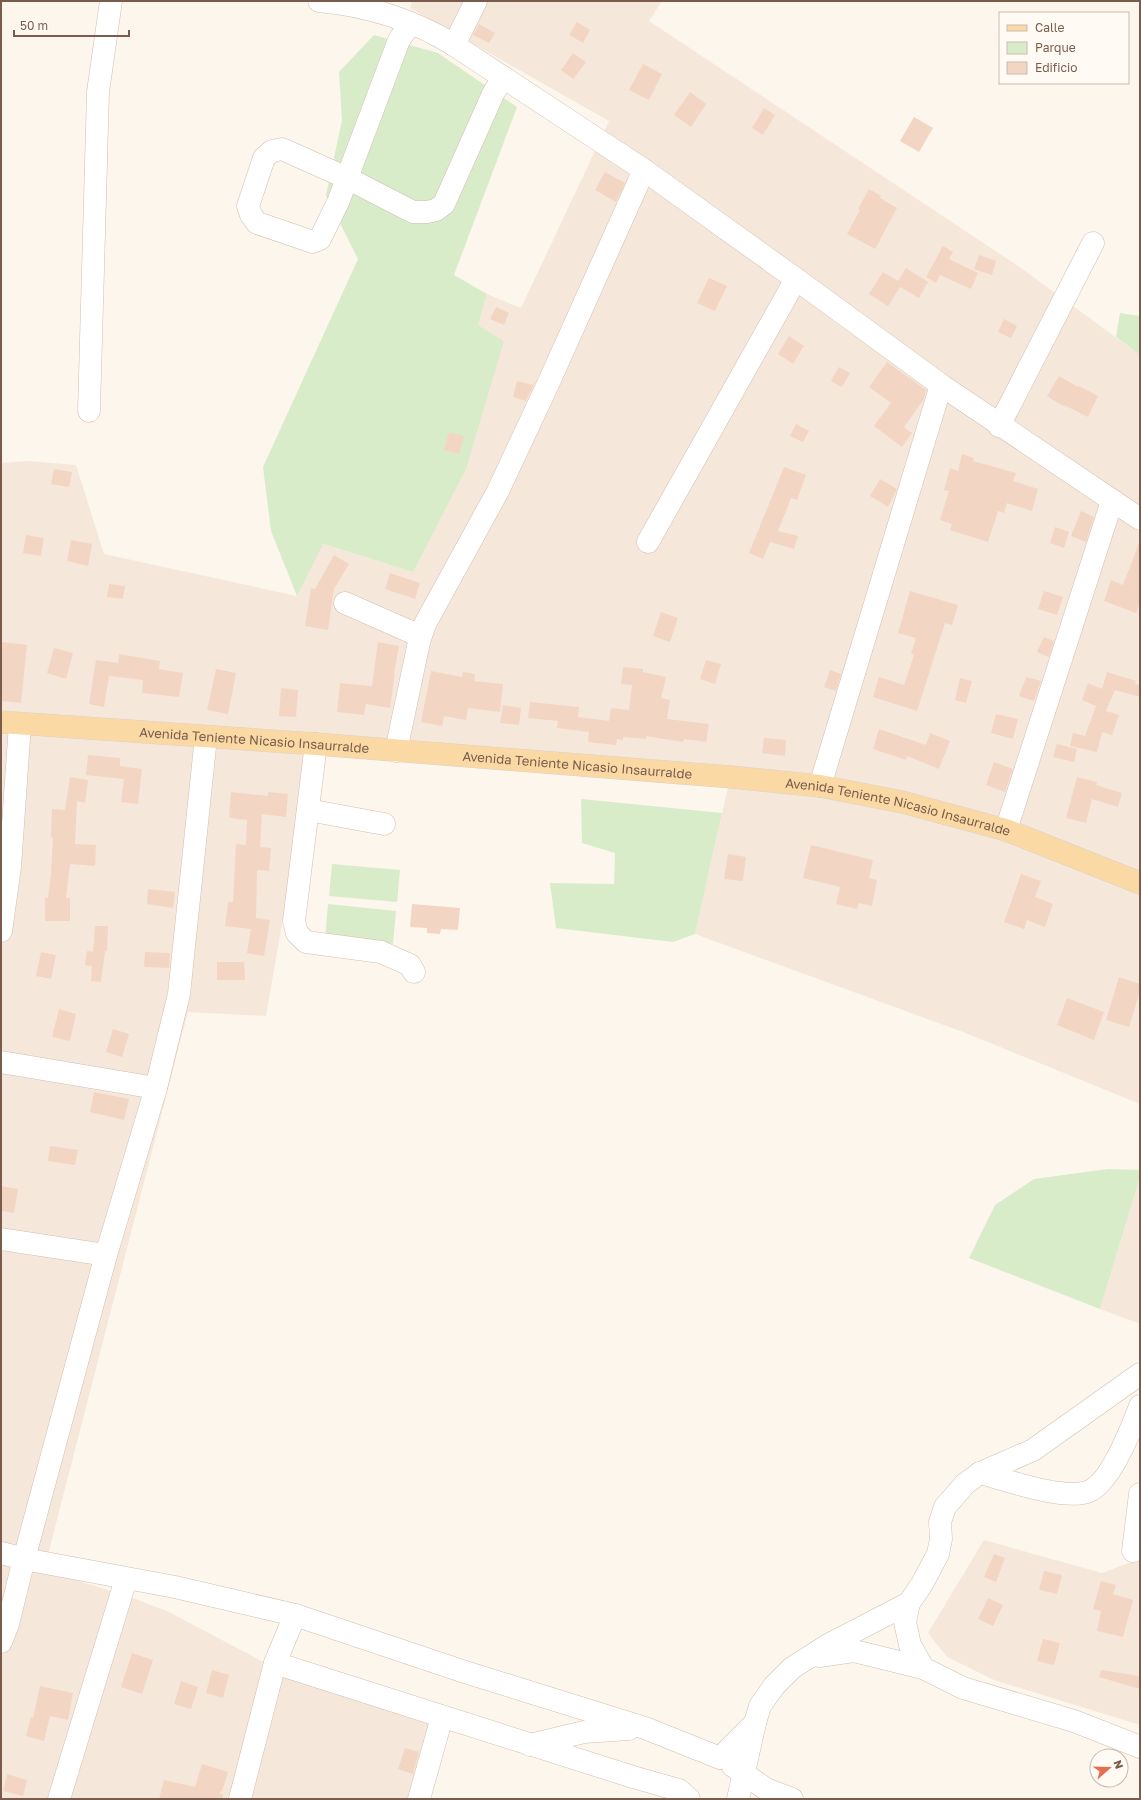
<svg xmlns="http://www.w3.org/2000/svg" width="1141" height="1800" viewBox="0 0 1141 1800" font-family="'Golos Text',sans-serif">
<style>
.residential{fill:#f5e8da}
.green{fill:#d8ecc9}
.building{fill:#f3d5c3}
.lines{fill:none;stroke-linecap:round;stroke-linejoin:round}
.minor-casing{stroke:#d1beb0;stroke-width:23}
.major-casing{stroke:#dad1cd;stroke-width:23}
.minor{stroke:#fff;stroke-width:22}
.major{stroke:#fbd9a5;stroke-width:22}
.labels{text-anchor:middle;dominant-baseline:central;stroke-width:3;stroke-linejoin:round;paint-order:stroke}
.street-label{font-size:13px;fill:#7a5c4d;stroke:#fffaf3}
</style>
<rect width="100%" height="100%" fill="#fdf6ec"/>
<g class="residential">
<polygon points="412,1 662,1 649,21 1021,268 1140,355 1140,1104 963,1032 695,934 728,787 312,750 266,1016 188,1012 44,1570 130,1597 167,1611 288,1675 440,1725 417,1799 1,1799 1,463 28,461 76,465 104,554 297,596 322,544 413,572 504,341 478,325 487,294 521,308 609,121 410,8"/>
<polygon points="1140,1177 1140,1324 1100,1309"/>
<polygon points="984,1540 1102,1573 1134,1561 1140,1550 1140,1725 994,1680 947,1657 928,1633"/>
</g>
<g class="green">
<polygon points="374,35 438,53 517,107 454,275 487,294 478,325 504,341 466,469 413,572 323,544 297,596 271,531 263,467 358,259 326,195 342,120 339,72"/>
<polygon points="1120,313 1140,316 1140,355 1116,337"/>
<polygon points="581,799 722,813 695,934 673,942 556,928 550,883 614,884 615,853 582,843"/>
<polygon points="332,864 400,870 397,902 329,896"/>
<polygon points="328,904 396,911 393,944 325,938"/>
<polygon points="1108,1169 1140,1170 1140,1177 1100,1309 969,1258 995,1205 1034,1179"/>
</g>
<g class="building">
<polygon points="577,22 590,30 583,43 569,35"/>
<polygon points="479,24 495,33 489,43 473,35"/>
<polygon points="573,53 586,62 573,79 561,70"/>
<polygon points="643,64 662,74 649,100 629,90"/>
<polygon points="690,92 706,104 691,127 674,115"/>
<polygon points="764,108 775,115 763,135 752,128"/>
<polygon points="914,117 933,128 919,152 900,141"/>
<polygon points="605,172 625,183 616,202 595,190"/>
<polygon points="869,189 881,196 880,198 897,208 875,249 847,234 860,210 858,209"/>
<polygon points="943,246 953,252 949,259 978,273 971,289 940,275 936,283 926,277"/>
<polygon points="979,255 996,261 992,275 974,269"/>
<polygon points="906,268 928,282 919,298 900,287 888,306 869,294 883,272 898,281"/>
<polygon points="709,278 727,286 715,311 697,303"/>
<polygon points="496,307 509,313 504,325 490,319"/>
<polygon points="1004,319 1017,326 1011,338 998,332"/>
<polygon points="789,336 804,346 793,364 778,354"/>
<polygon points="887,362 926,390 924,399 904,427 912,433 902,447 874,426 891,403 869,387"/>
<polygon points="839,367 850,373 842,387 831,381"/>
<polygon points="1059,376 1078,387 1079,386 1098,396 1088,417 1064,405 1063,406 1047,396"/>
<polygon points="517,381 534,385 526,401 513,397"/>
<polygon points="796,424 809,431 803,442 790,436"/>
<polygon points="449,432 464,436 459,454 444,450"/>
<polygon points="962,454 974,458 973,461 1016,473 1013,481 1038,489 1032,511 1007,503 1004,513 998,511 988,542 950,530 952,524 940,520 949,491 944,490 950,468 958,471"/>
<polygon points="784,467 806,475 797,500 791,498 778,531 798,536 794,549 770,542 763,559 749,553"/>
<polygon points="54,469 72,472 69,487 51,484"/>
<polygon points="880,479 897,489 888,507 870,496"/>
<polygon points="1081,511 1094,517 1086,542 1071,536"/>
<polygon points="1055,527 1069,532 1064,548 1050,543"/>
<polygon points="26,535 44,538 41,556 23,553"/>
<polygon points="71,540 92,544 88,566 67,561"/>
<polygon points="1139,543 1140,602 1136,613 1104,601 1111,580 1123,585"/>
<polygon points="334,555 349,564 334,589 328,630 305,626 311,588 315,589"/>
<polygon points="390,573 420,583 415,599 385,589"/>
<polygon points="109,584 125,586 123,599 107,597"/>
<polygon points="910,591 958,605 952,625 945,623 917,711 873,697 879,677 904,685 914,655 911,654 916,638 898,633"/>
<polygon points="1044,591 1063,597 1057,615 1038,609"/>
<polygon points="661,612 678,618 670,642 653,636"/>
<polygon points="1044,637 1054,641 1049,657 1037,652"/>
<polygon points="2,642 27,645 21,703 1,701"/>
<polygon points="378,642 399,646 394,673 395,673 390,708 366,704 364,715 337,712 340,683 372,686"/>
<polygon points="54,648 73,653 66,679 47,673"/>
<polygon points="119,654 160,661 159,669 183,673 179,697 142,693 143,680 109,676 104,707 89,704 96,660 118,663"/>
<polygon points="706,660 721,664 715,684 700,679"/>
<polygon points="623,667 643,669 643,672 666,677 661,698 670,700 667,719 709,724 706,742 684,739 683,742 646,736 646,739 623,737 623,740 617,739 616,745 588,742 589,732 557,728 558,721 528,718 530,702 579,707 578,717 609,721 611,708 629,710 632,685 621,684"/>
<polygon points="216,669 236,673 228,714 207,710"/>
<polygon points="830,670 841,674 836,691 824,687"/>
<polygon points="431,671 462,677 463,672 475,674 474,681 503,684 500,712 468,708 466,720 444,716 442,726 421,722"/>
<polygon points="1107,672 1136,681 1135,684 1140,685 1140,697 1115,690 1106,711 1119,715 1112,735 1102,732 1097,752 1070,746 1073,733 1085,736 1096,706 1082,700 1088,683 1102,689"/>
<polygon points="1026,677 1041,681 1034,701 1019,696"/>
<polygon points="960,678 972,681 966,703 955,700"/>
<polygon points="281,688 298,690 296,717 279,716"/>
<polygon points="503,705 521,708 519,725 500,723"/>
<polygon points="996,714 1018,719 1013,739 991,733"/>
<polygon points="879,729 926,745 930,733 950,741 939,769 907,756 906,760 873,749"/>
<polygon points="764,738 786,740 785,756 762,753"/>
<polygon points="1057,744 1077,749 1074,762 1053,757"/>
<polygon points="88,755 120,758 120,766 142,769 138,804 121,802 124,779 86,775"/>
<polygon points="994,762 1013,769 1005,792 986,785"/>
<polygon points="70,777 88,780 85,803 77,801 75,844 96,845 95,866 70,864 66,898 70,898 70,921 45,921 45,898 48,898 51,874 53,838 51,837 52,809 65,810"/>
<polygon points="1077,777 1097,782 1096,785 1122,793 1118,807 1092,799 1086,823 1066,818"/>
<polygon points="231,792 268,796 268,792 288,794 286,817 262,814 260,847 271,848 269,871 257,870 256,918 270,920 264,956 247,953 251,929 225,926 228,902 233,902 236,844 246,845 247,820 229,818"/>
<polygon points="811,845 873,860 869,878 877,880 872,906 859,903 857,909 836,904 840,887 803,878"/>
<polygon points="728,854 746,857 743,881 724,879"/>
<polygon points="1021,874 1041,881 1035,897 1053,904 1045,927 1027,920 1024,929 1004,922"/>
<polygon points="148,889 175,892 173,908 147,904"/>
<polygon points="412,904 460,908 458,930 441,929 440,934 427,933 427,928 410,927"/>
<polygon points="95,926 108,926 107,951 105,951 101,982 91,981 92,966 85,965 87,951 93,952"/>
<polygon points="41,952 56,955 51,979 36,976"/>
<polygon points="145,952 170,953 169,968 144,967"/>
<polygon points="217,962 244,962 245,980 217,980"/>
<polygon points="1119,977 1140,984 1140,991 1129,1027 1106,1020"/>
<polygon points="1067,998 1104,1012 1094,1040 1057,1025"/>
<polygon points="59,1009 76,1014 70,1041 52,1037"/>
<polygon points="113,1029 129,1034 122,1057 106,1052"/>
<polygon points="94,1092 129,1099 124,1120 90,1112"/>
<polygon points="50,1146 78,1150 75,1165 48,1161"/>
<polygon points="1,1186 18,1189 14,1213 1,1211"/>
<polygon points="994,1554 1005,1558 996,1582 984,1577"/>
<polygon points="1044,1571 1062,1575 1057,1594 1039,1590"/>
<polygon points="1101,1581 1116,1585 1113,1594 1133,1600 1123,1637 1097,1631 1101,1611 1093,1609"/>
<polygon points="988,1598 1003,1605 993,1626 978,1619"/>
<polygon points="1043,1639 1060,1643 1054,1665 1037,1661"/>
<polygon points="132,1653 153,1660 142,1694 121,1687"/>
<polygon points="212,1670 229,1675 223,1698 206,1693"/>
<polygon points="1101,1670 1140,1676 1140,1689 1099,1677"/>
<polygon points="181,1681 198,1687 191,1709 174,1704"/>
<polygon points="40,1686 73,1693 68,1720 50,1716 44,1741 26,1736 31,1717 33,1718"/>
<polygon points="405,1748 419,1752 413,1774 398,1769"/>
<polygon points="202,1764 228,1772 222,1791 221,1791 220,1794 223,1794 223,1799 159,1799 164,1780 195,1787"/>
<polygon points="7,1774 27,1780 23,1796 3,1791"/>
</g>
<g class="lines">
<g class="minor-casing">
<g id="minor">
<path d="M319 1C366 5 414 20 454 45L644 170 796 279 941 385 1140 519"/>
<polyline points="410,24 399,40 347,178 339,200 320,239 313,242 257,223 251,215 248,206 264,158 272,151 282,149 347,178 413,212 427,212 436,210 444,204 493,94 503,77"/>
<polyline points="454,45 476,1"/>
<polyline points="89,411 98,92 111,1"/>
<polyline points="999,426 1093,243"/>
<polyline points="648,542 796,279"/>
<polyline points="345,603 411,632 421,633"/>
<polyline points="316,744 294,921 297,933 306,942 381,952 410,965 414,972"/>
<polyline points="396,751 419,642 425,624 498,491 548,384 644,170"/>
<polyline points="820,786 941,385"/>
<polyline points="308,810 384,824"/>
<polyline points="1006,830 1112,501"/>
<polyline points="1,931 10,867 20,724"/>
<polyline points="1,1062 156,1088"/>
<polyline points="1,1239 106,1255"/>
<path d="M980 1473C1006 1480 1062 1500 1087 1492 1110 1485 1132 1427 1140 1406"/>
<polyline points="1133,1551 1140,1494"/>
<polyline points="1,1553 24,1559 175,1587 295,1615 465,1672 645,1728 720,1758 755,1723"/>
<polyline points="909,1603 905,1622 910,1645 923,1668 963,1688 1074,1721 1140,1747"/>
<polyline points="1,1642 8,1624 24,1559 106,1255 156,1088 179,994 206,737"/>
<polyline points="819,1656 854,1651 923,1668"/>
<polyline points="275,1663 633,1777 679,1790 689,1799"/>
<polyline points="530,1745 584,1732 629,1729"/>
<polyline points="733,1766 766,1789 792,1799"/>
<polyline points="59,1799 126,1579"/>
<polyline points="240,1799 275,1663 295,1615"/>
<polyline points="419,1799 442,1717"/>
<polyline points="738,1799 755,1723 760,1706 774,1686 792,1668 828,1645 909,1603 922,1584 938,1554 941,1539 940,1522 945,1507 965,1484 980,1473 1033,1450 1140,1374"/>
</g>
</g>
<g class="major-casing">
<g id="major">
<path id="s1" d="M1 722 316 744 731 777 820 786 902 802 1006 830 1140 883"/>
</g>
</g>
<use href="#minor" class="minor"/>
<use href="#major" class="major"/>
</g>
<g class="labels">
<g class="street-label">
<text stroke="none"><textPath href="#s1" startOffset="254">Avenida Teniente Nicasio Insaurralde</textPath></text>
<text stroke="none"><textPath href="#s1" startOffset="578">Avenida Teniente Nicasio Insaurralde</textPath></text>
<text stroke="none"><textPath href="#s1" startOffset="902">Avenida Teniente Nicasio Insaurralde</textPath></text>
</g>
</g>
<rect width="1141" height="1800" fill="none" stroke="#7a5c4d" stroke-width="4"/>
<rect x="999" y="12" width="130" height="72" fill="#fffaf3" stroke="#cabbb1"/>
<rect x="1007" y="25" width="20" height="6" fill="#fbd9a5" stroke="#cabbb1"/>
<text x="1035" y="32" font-size="12" fill="#7a5c4d">Calle</text>
<rect x="1007" y="42" width="20" height="12" fill="#d8ecc9" stroke="#cabbb1"/>
<text x="1035" y="52" font-size="12" fill="#7a5c4d">Parque</text>
<rect x="1007" y="62" width="20" height="12" fill="#f3d5c3" stroke="#cabbb1"/>
<text x="1035" y="72" font-size="12" fill="#7a5c4d">Edificio</text>
<g transform="translate(1109 1768) rotate(70)"><circle r="19" fill="#fffaf3" stroke="#cabbb1"/>
<path d="M0-3L7 15L0 10L-7 15Z" fill="#e76f51"/>
<text y="-6" font-size="11" font-weight="bold" text-anchor="middle" fill="#7a5c4d">N</text>
</g>
<path d="M14 30v6h115v-6" fill="none" stroke="#7a5c4d" stroke-width="2"/>
<text x="20" y="30" font-size="12" fill="#7a5c4d" stroke="#fffaf3" stroke-width="3" paint-order="stroke">50 m</text>
</svg>
